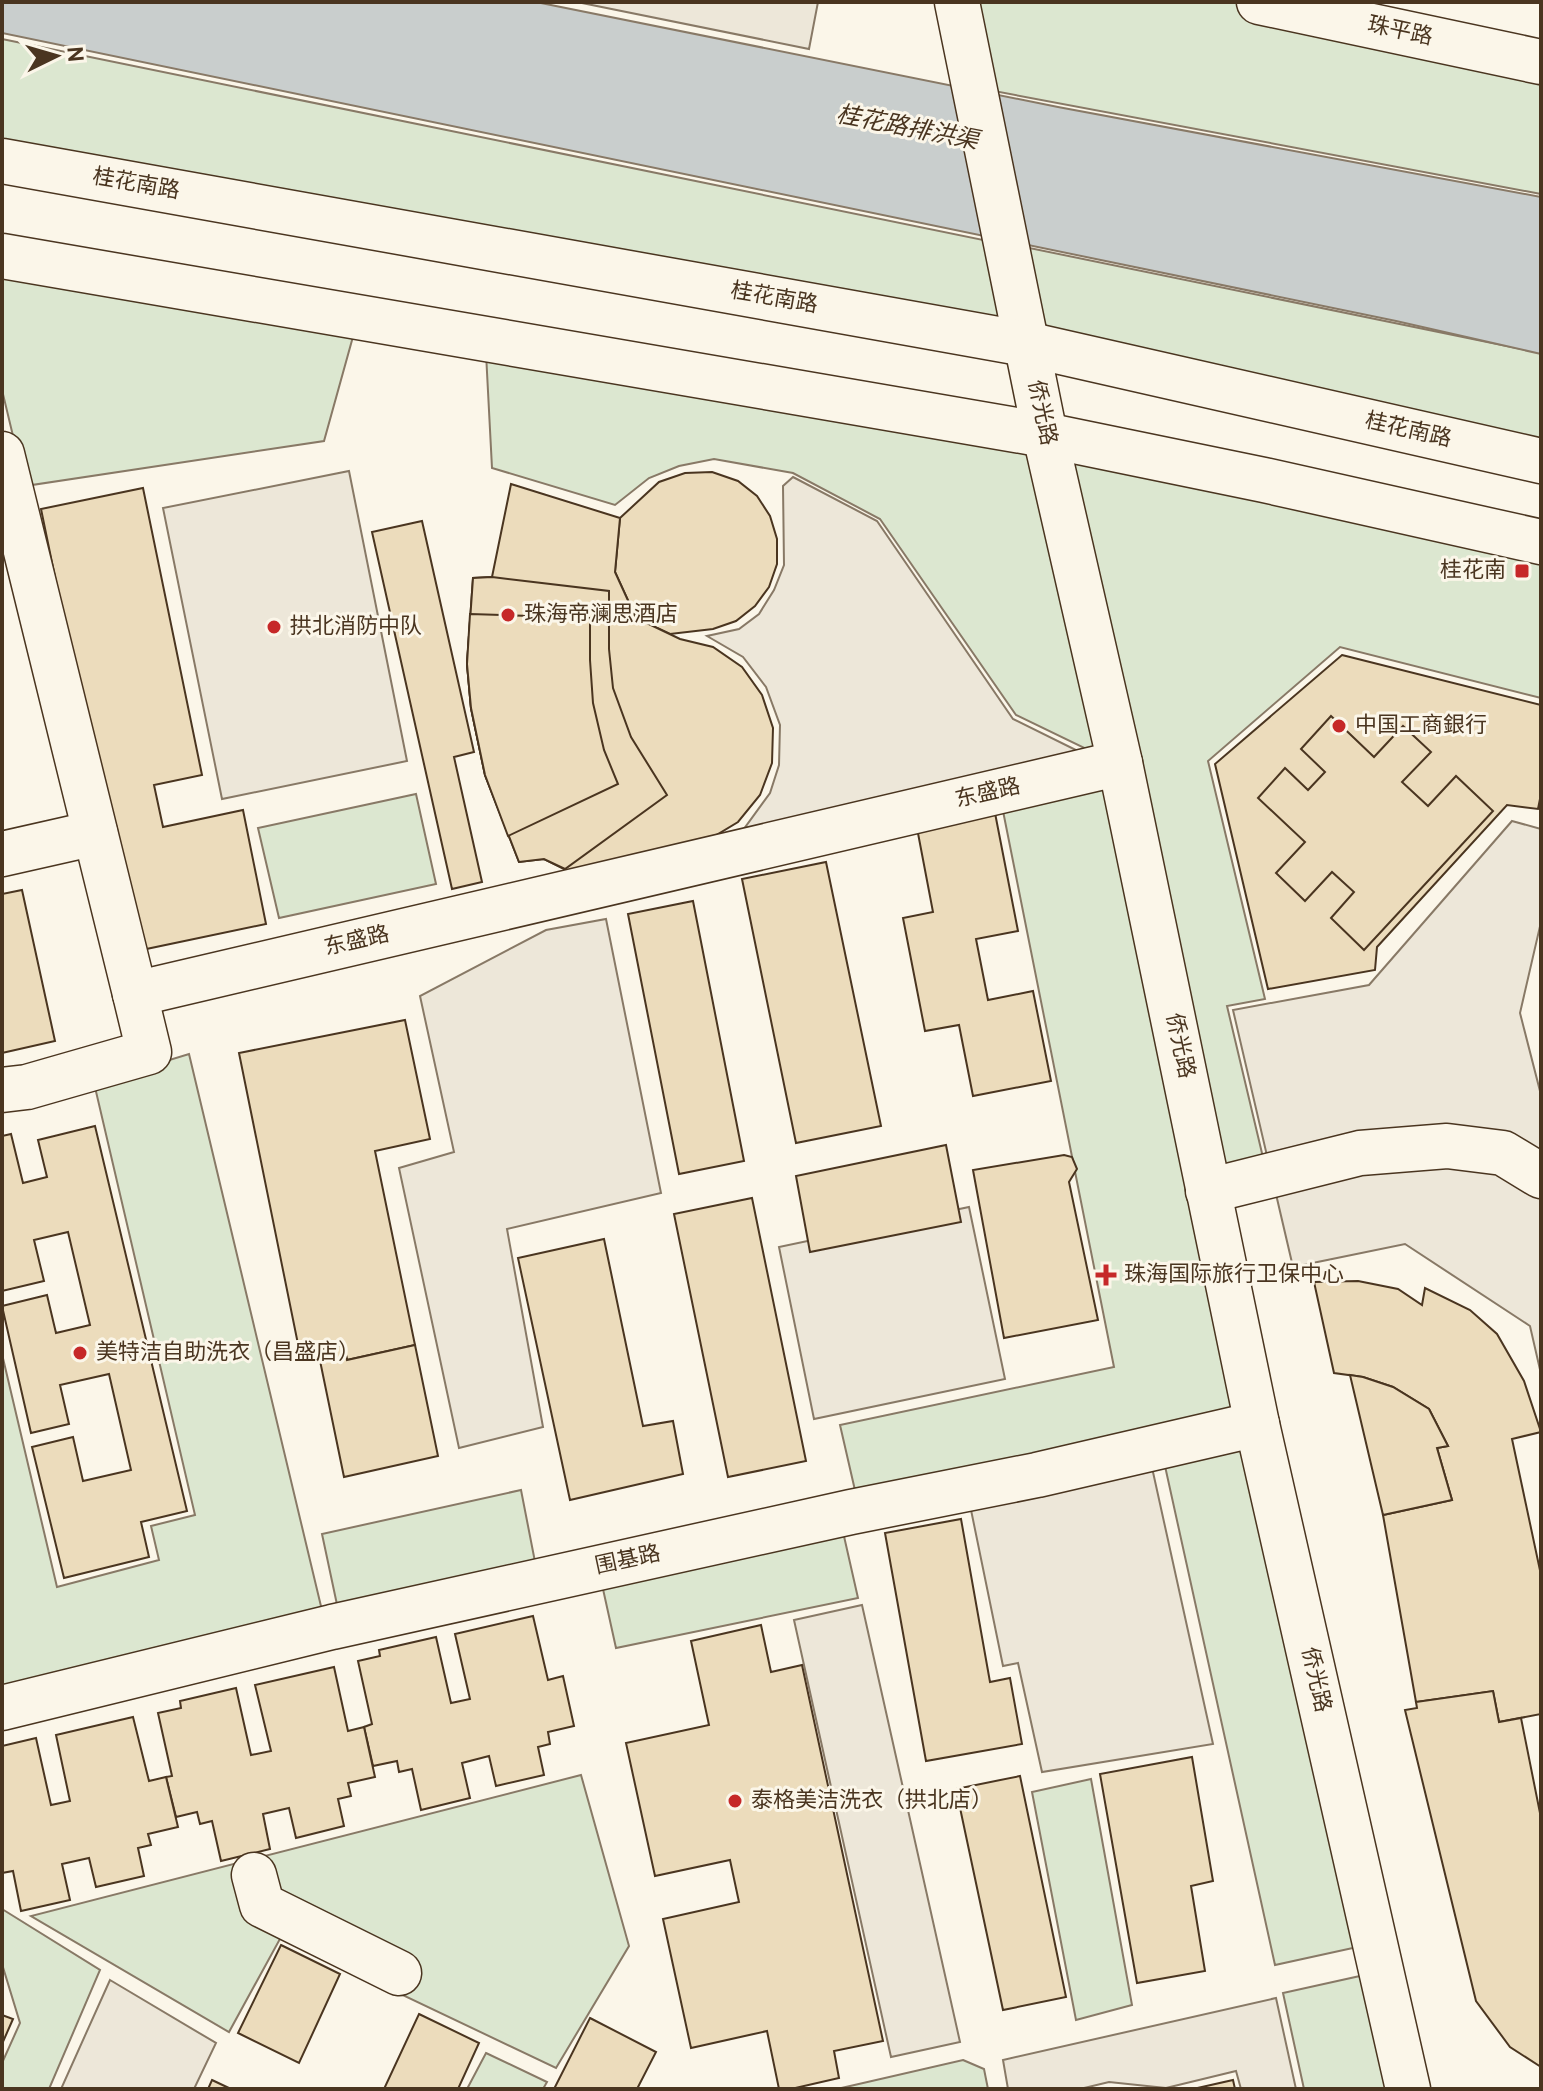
<svg xmlns="http://www.w3.org/2000/svg" width="1543" height="2091" viewBox="0 0 1543 2091" font-family="Overpass,'Noto Sans SC',sans-serif">
<style>
.green{fill:#dce7d0;stroke:#887966;stroke-width:2}
.parking{fill:#ede7d9;stroke:#887966;stroke-width:2}
.water{fill:#c9cecd;stroke:#887966;stroke-width:2}
.building{fill:#ecdcbc;stroke:#4a3520;stroke-width:2}
.lines{fill:none;stroke-linecap:round;stroke-linejoin:round}
.minor-casing{stroke:#4a3520;stroke-width:47}
.major-casing{stroke:#4a3520;stroke-width:47}
.minor{stroke:#fbf6e9;stroke-width:44}
.major{stroke:#fbf6e9;stroke-width:44}
.poi-dot{fill:#c62828;stroke:#fbf6e9;stroke-width:3}
.labels{text-anchor:middle;dominant-baseline:central;stroke-width:6;stroke-linejoin:round;paint-order:stroke}
.street-label{font-size:22px;fill:#4a3520;stroke:#fbf6e9}
.poi-label{font-size:22px;fill:#4a3520;stroke:#fbf6e9;text-anchor:start}
.water-label{font-size:24px;font-style:italic;fill:#4a3520;stroke:#fbf6e9}
</style>
<rect width="100%" height="100%" fill="#fbf6e9"/>
<g class="green">
<polygon points="961,2 1244,2 1541,65 1541,194 978,88"/>
<polygon points="2,39 998,243 1018,335 2,154"/>
<polygon points="1010,244 1541,353 1541,456 1029,340"/>
<polygon points="2,267 354,333 324,441 25,486 2,390"/>
<polygon points="486,353 1037,443 1109,760 1016,715 880,519 793,473 714,459 679,466 649,478 615,505 492,468"/>
<polygon points="1056,444 1541,553 1541,698 1340,647 1208,761 1265,999 1227,1006 1266,1170 1213,1181"/>
<polygon points="1114,774 1243,1414 857,1499 840,1425 1114,1367 1001,801"/>
<polygon points="416,794 436,884 279,918 258,828"/>
<polygon points="189,1054 325,1623 2,1696 2,1354 57,1587 159,1560 151,1526 195,1515 94,1083"/>
<polygon points="1250,1438 1362,1946 1275,1965 1163,1457"/>
<polygon points="521,1490 537,1572 339,1614 322,1534"/>
<polygon points="841,1523 858,1598 616,1648 601,1580"/>
<polygon points="581,1775 629,1946 556,2068 281,1937 229,2032 31,1916"/>
<polygon points="1091,1779 1132,2005 1076,2020 1032,1792"/>
<polygon points="2,1909 100,1970 49,2089 2,2089 2,2063 20,2023 2,1964"/>
<polygon points="1369,1974 1394,2089 1304,2089 1283,1993"/>
<polygon points="486,2053 547,2082 543,2089 467,2089"/>
<polygon points="963,2060 984,2069 988,2089 837,2089"/>
</g>
<g class="parking">
<polygon points="577,2 818,2 809,49"/>
<polygon points="349,471 407,761 222,799 163,508"/>
<polygon points="793,477 877,521 1013,719 1096,760 733,844 770,793 779,765 780,725 766,687 743,657 707,636 739,629 759,614 774,590 784,565 783,486"/>
<polygon points="1512,821 1541,829 1541,922 1520,1013 1541,1095 1541,1374 1530,1326 1405,1244 1293,1267 1233,1010 1369,985"/>
<polygon points="606,919 661,1193 507,1229 543,1427 459,1448 399,1168 454,1152 420,996 546,930"/>
<polygon points="969,1207 1005,1379 814,1419 779,1247"/>
<polygon points="1151,1463 1213,1744 1042,1772 1018,1663 1003,1666 970,1505"/>
<polygon points="862,1605 960,2042 891,2057 794,1620"/>
<polygon points="110,1980 216,2043 194,2089 61,2089"/>
<polygon points="1276,1998 1296,2089 1241,2089 1236,2071 1166,2088 1109,2082 1080,2089 1008,2089 1003,2060"/>
</g>
<polygon class="water" points="2,2 536,2 1058,107 1541,197 1541,354 1396,321 2,33"/>
<g class="building">
<polygon points="712,472 738,481 757,496 770,516 777,539 777,564 769,587 755,606 736,621 713,629 670,634 636,618 615,572 620,518 659,482 685,473"/>
<polygon points="511,484 620,518 615,572 636,618 680,639 713,647 742,667 762,695 773,728 772,763 760,795 738,822 708,840 578,876 544,859 519,862 485,775 471,708 467,664 473,578 492,577"/>
<polygon points="143,488 202,775 154,785 163,827 243,810 266,924 132,952 41,509"/>
<polygon points="422,521 474,752 454,757 482,882 452,889 372,532"/>
<polygon points="492,577 609,591 609,649 613,688 631,737 667,795 565,869 544,859 519,862 485,775 471,708 467,664 473,578"/>
<polygon points="470,614 590,618 590,660 593,703 604,750 618,784 508,836 485,775 471,708 467,664"/>
<polygon points="1342,655 1541,705 1541,794 1538,809 1507,805 1377,947 1375,970 1268,989 1215,764"/>
<polygon points="1331,716 1374,757 1403,726 1431,752 1402,782 1428,806 1456,776 1493,811 1364,950 1331,918 1354,892 1332,872 1305,901 1276,873 1305,842 1258,798 1285,768 1308,790 1325,772 1301,749"/>
<polygon points="995,813 1018,931 976,939 988,1000 1033,991 1051,1081 973,1096 959,1025 925,1031 903,918 933,912 917,828"/>
<polygon points="826,862 881,1126 796,1143 742,879"/>
<polygon points="22,890 55,1041 2,1053 2,894"/>
<polygon points="693,901 744,1161 679,1174 628,914"/>
<polygon points="405,1020 430,1139 375,1151 415,1345 347,1360 344,1345 300,1354 239,1053"/>
<polygon points="95,1126 187,1511 141,1522 149,1557 64,1578 32,1447 73,1437 83,1481 131,1470 109,1374 60,1385 69,1424 31,1433 2,1306 47,1295 56,1333 90,1325 68,1232 34,1240 44,1281 2,1291 2,1136 11,1134 23,1183 47,1177 38,1140"/>
<polygon points="946,1145 961,1222 810,1252 796,1176"/>
<polygon points="1064,1155 1072,1157 1077,1169 1069,1182 1098,1320 1004,1338 973,1170"/>
<polygon points="752,1198 806,1461 728,1477 674,1214"/>
<polygon points="604,1239 643,1426 673,1421 683,1474 570,1500 518,1258"/>
<polygon points="1358,1281 1398,1289 1422,1305 1425,1288 1470,1310 1497,1334 1524,1381 1541,1432 1512,1439 1541,1575 1541,1714 1499,1722 1493,1691 1416,1702 1383,1515 1452,1500 1437,1448 1448,1446 1429,1409 1393,1387 1363,1377 1334,1373 1314,1282"/>
<polygon points="344,1345 347,1360 415,1345 438,1456 344,1477 318,1351"/>
<polygon points="1350,1375 1363,1377 1393,1387 1429,1409 1448,1446 1437,1448 1452,1500 1383,1515"/>
<polygon points="961,1519 990,1682 1010,1678 1022,1744 926,1761 885,1533"/>
<polygon points="533,1616 548,1680 563,1676 574,1726 548,1732 550,1744 538,1747 544,1775 496,1786 489,1756 462,1763 470,1798 421,1810 412,1769 399,1772 397,1761 373,1766 364,1727 372,1724 358,1661 380,1656 379,1650 436,1637 451,1703 470,1699 455,1634"/>
<polygon points="761,1625 771,1672 802,1665 883,2041 834,2051 839,2078 791,2089 779,2089 767,2031 691,2048 663,1919 739,1902 730,1860 655,1876 626,1743 709,1725 691,1641"/>
<polygon points="334,1667 348,1731 364,1727 375,1777 348,1783 351,1796 338,1799 344,1826 296,1838 289,1808 263,1814 270,1849 221,1861 212,1821 200,1824 197,1812 176,1817 166,1777 172,1776 158,1713 181,1708 180,1701 236,1688 251,1755 271,1751 255,1685"/>
<polygon points="1493,1691 1499,1722 1521,1718 1541,1818 1541,2067 1510,2047 1476,2001 1405,1710 1417,1708 1416,1702"/>
<polygon points="133,1717 149,1781 166,1777 178,1827 148,1834 151,1845 138,1848 144,1876 96,1887 89,1858 62,1864 70,1900 21,1911 13,1871 2,1873 2,1746 36,1738 51,1805 70,1801 56,1735"/>
<polygon points="1192,1757 1213,1881 1191,1886 1205,1971 1137,1983 1100,1774"/>
<polygon points="1020,1776 1066,1997 1003,2010 956,1789"/>
<polygon points="281,1945 340,1974 299,2063 238,2033"/>
<polygon points="419,2014 479,2043 458,2089 384,2089"/>
<polygon points="2,2015 13,2019 2,2044"/>
<polygon points="590,2018 656,2052 637,2089 554,2089"/>
<polygon points="212,2080 231,2089 208,2089"/>
<polygon points="1233,2080 1235,2089 1193,2089"/>
</g>
<g class="lines">
<g class="minor-casing">
<g id="minor">
<polyline points="957,2 1045,435 1120,763 1257,1424 1408,2089"/>
<polyline points="1259,2 1541,62"/>
<polyline points="2,454 135,994 1120,763"/>
<polyline points="2,854 95,833"/>
<polyline points="2,1090 27,1087 149,1052 135,994"/>
<polyline points="1208,1191 1360,1153 1447,1146 1503,1153 1541,1176"/>
<polyline points="2,1708 332,1627 851,1512 1037,1475 1257,1424"/>
<polyline points="254,1875 262,1905 399,1973"/>
</g>
</g>
<g class="major-casing">
<g id="major">
<polyline points="2,161 1026,344 1541,461"/>
<polyline points="2,256 1045,435 1264,480 1541,542"/>
</g>
</g>
<use href="#minor" class="minor"/>
<use href="#major" class="major"/>
</g>
<g class="poi-dot">
<rect x="1514" y="563" width="16" height="16" rx="4"/>
<circle cx="508" cy="615" r="8"/>
<circle cx="274" cy="627" r="8"/>
<circle cx="1339" cy="726" r="8"/>
<path d="M1102 1263h8v8h8v8h-8v8h-8v-8h-8v-8h8z"/>
<circle cx="80" cy="1353" r="8"/>
<circle cx="735" cy="1801" r="8"/>
</g>
<g class="labels">
<g class="street-label">
<text transform="translate(1400 32) rotate(12)">珠平路</text>
<text transform="translate(136 185) rotate(10)">桂花南路</text>
<text transform="translate(774 299) rotate(10)">桂花南路</text>
<text transform="translate(1041 413) rotate(78)">侨光路</text>
<text transform="translate(1408 431) rotate(13)">桂花南路</text>
<text transform="translate(988 794) rotate(-13)">东盛路</text>
<text transform="translate(357 942) rotate(-13)">东盛路</text>
<text transform="translate(1179 1046) rotate(78)">侨光路</text>
<text transform="translate(628 1561) rotate(-12)">围基路</text>
<text transform="translate(1315 1680) rotate(77)">侨光路</text>
</g>
<g class="poi-label">
<text x="1506" y="571" text-anchor="end">桂花南</text>
<text x="524" y="615">珠海帝澜思酒店</text>
<text x="290" y="627">拱北消防中队</text>
<text x="1355" y="726">中国工商銀行</text>
<text x="1124" y="1275">珠海国际旅行卫保中心</text>
<text x="96" y="1353">美特洁自助洗衣（昌盛店）</text>
<text x="751" y="1801">泰格美洁洗衣（拱北店）</text>
</g>
<g class="water-label">
<text transform="translate(907 129) rotate(11)">桂花路排洪渠</text>
</g>
</g>
<rect width="1543" height="2091" fill="none" stroke="#4a3520" stroke-width="8"/>
<g transform="translate(56 56) rotate(85)" stroke="#fbf6e9" stroke-width="6" paint-order="stroke">
<path d="M0-6L14 30L0 20L-14 30Z" fill="#4a3520"/>
<text y="-12" font-size="22" font-weight="bold" text-anchor="middle" fill="#4a3520">N</text>
</g>
</svg>
